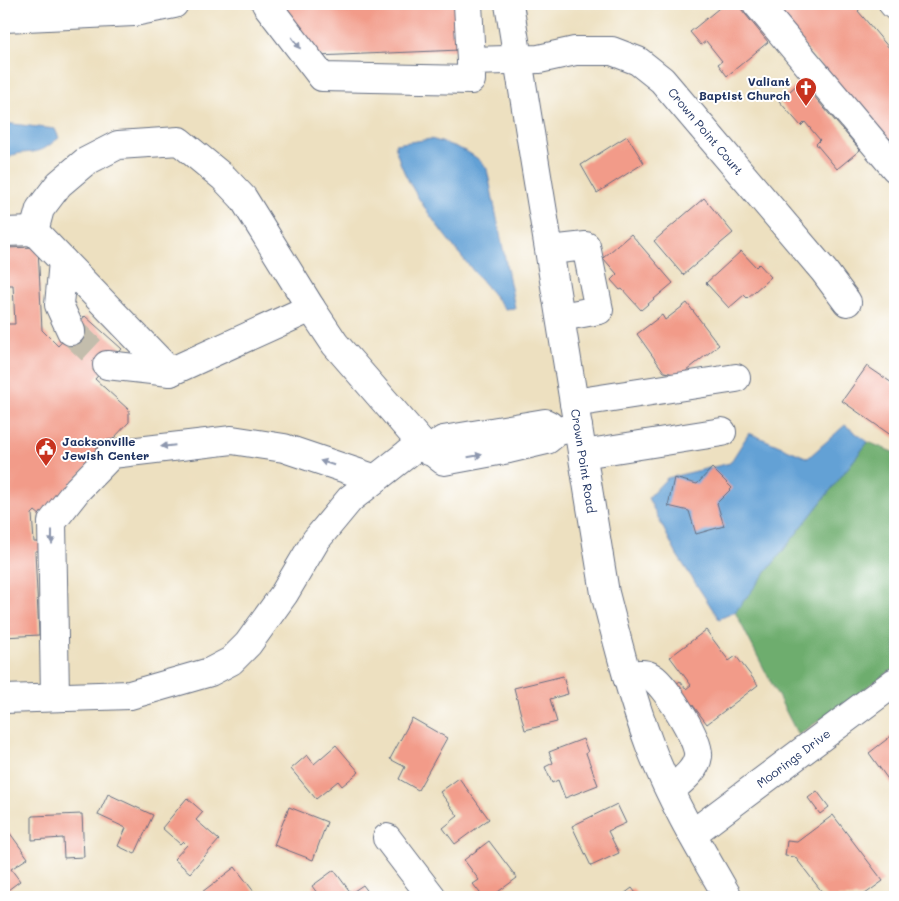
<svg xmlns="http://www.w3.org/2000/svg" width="899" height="901" viewBox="0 0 899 901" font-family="Mali,sans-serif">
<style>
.forest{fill:#6ead6e;stroke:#446e66}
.water{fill:#63a1d5;stroke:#3f689a}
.building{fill:#f29b89}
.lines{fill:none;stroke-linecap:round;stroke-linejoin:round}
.minor-tunnel{stroke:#c3bdac;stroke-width:28;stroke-dasharray:28 14;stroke-linecap:butt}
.minor-casing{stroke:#646d80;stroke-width:30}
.minor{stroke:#fff;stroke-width:28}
.oneway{fill:#8d97ae}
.labels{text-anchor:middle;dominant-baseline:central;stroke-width:4;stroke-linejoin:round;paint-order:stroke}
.poi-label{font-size:12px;font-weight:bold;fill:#1b2f5e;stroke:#fff;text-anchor:end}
.street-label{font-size:12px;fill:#1b2f5e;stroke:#fff}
</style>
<rect width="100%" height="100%" fill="#fff"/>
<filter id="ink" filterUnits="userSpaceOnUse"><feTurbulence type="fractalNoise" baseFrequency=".02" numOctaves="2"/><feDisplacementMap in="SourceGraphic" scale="10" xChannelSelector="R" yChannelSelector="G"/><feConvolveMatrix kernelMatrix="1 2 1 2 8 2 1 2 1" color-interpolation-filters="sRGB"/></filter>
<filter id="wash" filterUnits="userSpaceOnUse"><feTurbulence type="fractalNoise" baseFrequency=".0096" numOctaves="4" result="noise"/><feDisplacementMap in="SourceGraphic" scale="20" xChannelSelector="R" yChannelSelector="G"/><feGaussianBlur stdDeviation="1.12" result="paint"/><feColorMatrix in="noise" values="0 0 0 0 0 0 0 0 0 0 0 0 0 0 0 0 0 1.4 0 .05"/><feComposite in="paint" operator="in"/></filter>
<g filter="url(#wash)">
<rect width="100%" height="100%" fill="#ede0c0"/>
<polygon class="forest" points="868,442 895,453 895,668 798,735 735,612"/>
<g class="water">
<path d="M4 123 55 129 59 138C53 142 47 148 41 150 26 156 10 147 4 168Z"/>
<path d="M431 139C451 145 475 151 487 169L515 308 505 309C473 269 402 193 395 144Z"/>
<polygon points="845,425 868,442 735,612 719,619 677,555 648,498 667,478 730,463 749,433 808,458"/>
</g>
<g id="blocks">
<g class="building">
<polygon points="278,4 458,4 460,50 317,56"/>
<polygon points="566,4 600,4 600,5 566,7"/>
<polygon points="724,4 737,4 768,42 727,76 718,64 722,61 706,41 701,45 690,32"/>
<polygon points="781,4 856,4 860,9 858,11 895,55 895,134 886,142 774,10"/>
<polygon points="801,81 860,150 837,169 816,144 820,140 805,122 801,126 779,101"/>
<polygon points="627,136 644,163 597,193 581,165"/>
<polygon points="704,198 733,233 683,275 654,241"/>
<polygon points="631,234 673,283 641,310 622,289 620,290 611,280 617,274 603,258"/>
<polygon points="38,247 42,330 58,346 85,316 122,349 95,379 129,410 129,422 41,516 35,511 32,514 34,542 41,542 42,551 35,551 39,635 4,637 4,324 15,324 13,285 4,285 4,248"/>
<polygon points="741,251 756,267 759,264 771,277 747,298 744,295 729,308 706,283"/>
<polygon points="687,303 719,345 681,375 664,372 637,334 662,315 665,320"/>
<polygon points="867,366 895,385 895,438 842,401"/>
<polygon points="712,468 732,488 717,503 724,526 696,534 689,511 668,506 674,478 697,484"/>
<polygon points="706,630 729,661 736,656 758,685 707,724 692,704 683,711 668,690 680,681 686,689 691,685 670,657"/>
<polygon points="563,676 568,694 550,699 557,722 525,730 514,688"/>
<polygon points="412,718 447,738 418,790 399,779 405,767 390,759"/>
<polygon points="895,733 895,789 869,753"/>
<polygon points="583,739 588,752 586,753 598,785 565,798 558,780 552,783 545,767 553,763 549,752"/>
<polygon points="336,745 359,772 342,786 338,781 316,799 291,769 307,755 314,764"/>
<polygon points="459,778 489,819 455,844 443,828 458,816 440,792"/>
<polygon points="817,791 829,807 820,814 808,798"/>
<polygon points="108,794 153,815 135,854 118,846 126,828 98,815"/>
<polygon points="187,798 203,812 196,820 219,840 190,873 174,859 187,845 183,841 180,844 162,828"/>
<polygon points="617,804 626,823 608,831 619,853 591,866 572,826"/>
<polygon points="289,807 327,822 313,860 274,845"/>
<polygon points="82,814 84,857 64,858 63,838 32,840 32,816"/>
<polygon points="833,815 883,881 861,897 826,897 795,857 785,856 787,841 797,842"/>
<polygon points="4,825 28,858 11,869 20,881 4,893 4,867 7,865 4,860"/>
<polygon points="489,841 517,878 491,897 483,897 473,884 479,880 464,860"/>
<polygon points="235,867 258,897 200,897 198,895"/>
<polygon points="334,870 351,893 363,885 372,897 320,897 312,886"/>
<polygon points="632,888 639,897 620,897"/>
</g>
</g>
</g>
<g filter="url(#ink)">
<use href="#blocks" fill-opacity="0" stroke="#646d80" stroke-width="1"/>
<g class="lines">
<polyline class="minor-tunnel" points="71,331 107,365"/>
<g class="minor-casing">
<g id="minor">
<polyline points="266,4 322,77 471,80 471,61 539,59 575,51 612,51 638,61 662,80 824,271 847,302"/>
<polyline points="468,4 471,61"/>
<path d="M509 4 605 593C618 644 631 696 650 746 670 799 700 849 728 897"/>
<polyline points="757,4 895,168"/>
<polyline points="893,4 895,6"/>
<polyline points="4,18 134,12 174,4"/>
<polyline points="34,231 40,209 59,184 85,162 118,145 179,141 224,178 243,198 311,308"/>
<polyline points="4,232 34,231 170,372 311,308 335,344 421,443 444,461 509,449 547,440 558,431 578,427"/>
<polyline points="550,250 586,246 599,310 561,317"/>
<polyline points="63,261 59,305 71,331"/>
<polyline points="107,365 170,372"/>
<polyline points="574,403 736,378"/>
<polyline points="429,451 443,440 545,423 549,425"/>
<polyline points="583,454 722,432"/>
<path d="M627 677C635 675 642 672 650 676 663 681 701 742 698 756 696 771 681 781 670 791"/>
<polyline points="55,696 52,522 78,489 112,454 232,440 284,448 373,478"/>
<polyline points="4,699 130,695 210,672 231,661 248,644 284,594 316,540 350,499 421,443"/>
<polyline points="692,834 895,682"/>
<polyline points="387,838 432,897"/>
</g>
</g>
<use href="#minor" class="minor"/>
</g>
<defs><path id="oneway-solid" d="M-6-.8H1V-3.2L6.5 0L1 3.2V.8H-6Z" transform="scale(1.25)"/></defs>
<g class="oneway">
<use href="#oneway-solid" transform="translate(296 43) rotate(53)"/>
<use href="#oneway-solid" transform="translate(168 446) rotate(174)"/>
<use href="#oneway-solid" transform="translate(475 456) rotate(-10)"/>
<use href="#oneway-solid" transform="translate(327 463) rotate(-162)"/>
<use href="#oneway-solid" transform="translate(52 537) rotate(90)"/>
</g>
</g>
<defs>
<g id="church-pin" transform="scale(1.125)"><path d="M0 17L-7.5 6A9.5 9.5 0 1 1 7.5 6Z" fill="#c8321e" stroke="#fff"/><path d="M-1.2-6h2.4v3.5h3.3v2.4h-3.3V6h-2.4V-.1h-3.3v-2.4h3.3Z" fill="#fff"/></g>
<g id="civic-pin" transform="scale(1.125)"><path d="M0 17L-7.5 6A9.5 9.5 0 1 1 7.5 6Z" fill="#c8321e" stroke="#fff"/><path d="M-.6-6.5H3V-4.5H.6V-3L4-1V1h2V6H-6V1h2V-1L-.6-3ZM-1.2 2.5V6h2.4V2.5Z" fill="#fff"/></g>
</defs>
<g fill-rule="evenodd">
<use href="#church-pin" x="806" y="88"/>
<use href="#civic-pin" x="46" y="448"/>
</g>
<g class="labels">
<g class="poi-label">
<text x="790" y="81">Valiant<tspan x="790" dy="14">Baptist Church</tspan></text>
<text x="62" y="441" text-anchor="start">Jacksonville<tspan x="62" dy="14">Jewish Center</tspan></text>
</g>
<g class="street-label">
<text transform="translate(706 131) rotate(50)">Crown Point Court</text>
<text transform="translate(584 461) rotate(81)">Crown Point Road</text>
<text transform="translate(793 758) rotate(-37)">Moorings Drive</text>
</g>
</g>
<rect width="899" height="901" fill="none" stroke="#fff" stroke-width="20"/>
</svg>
